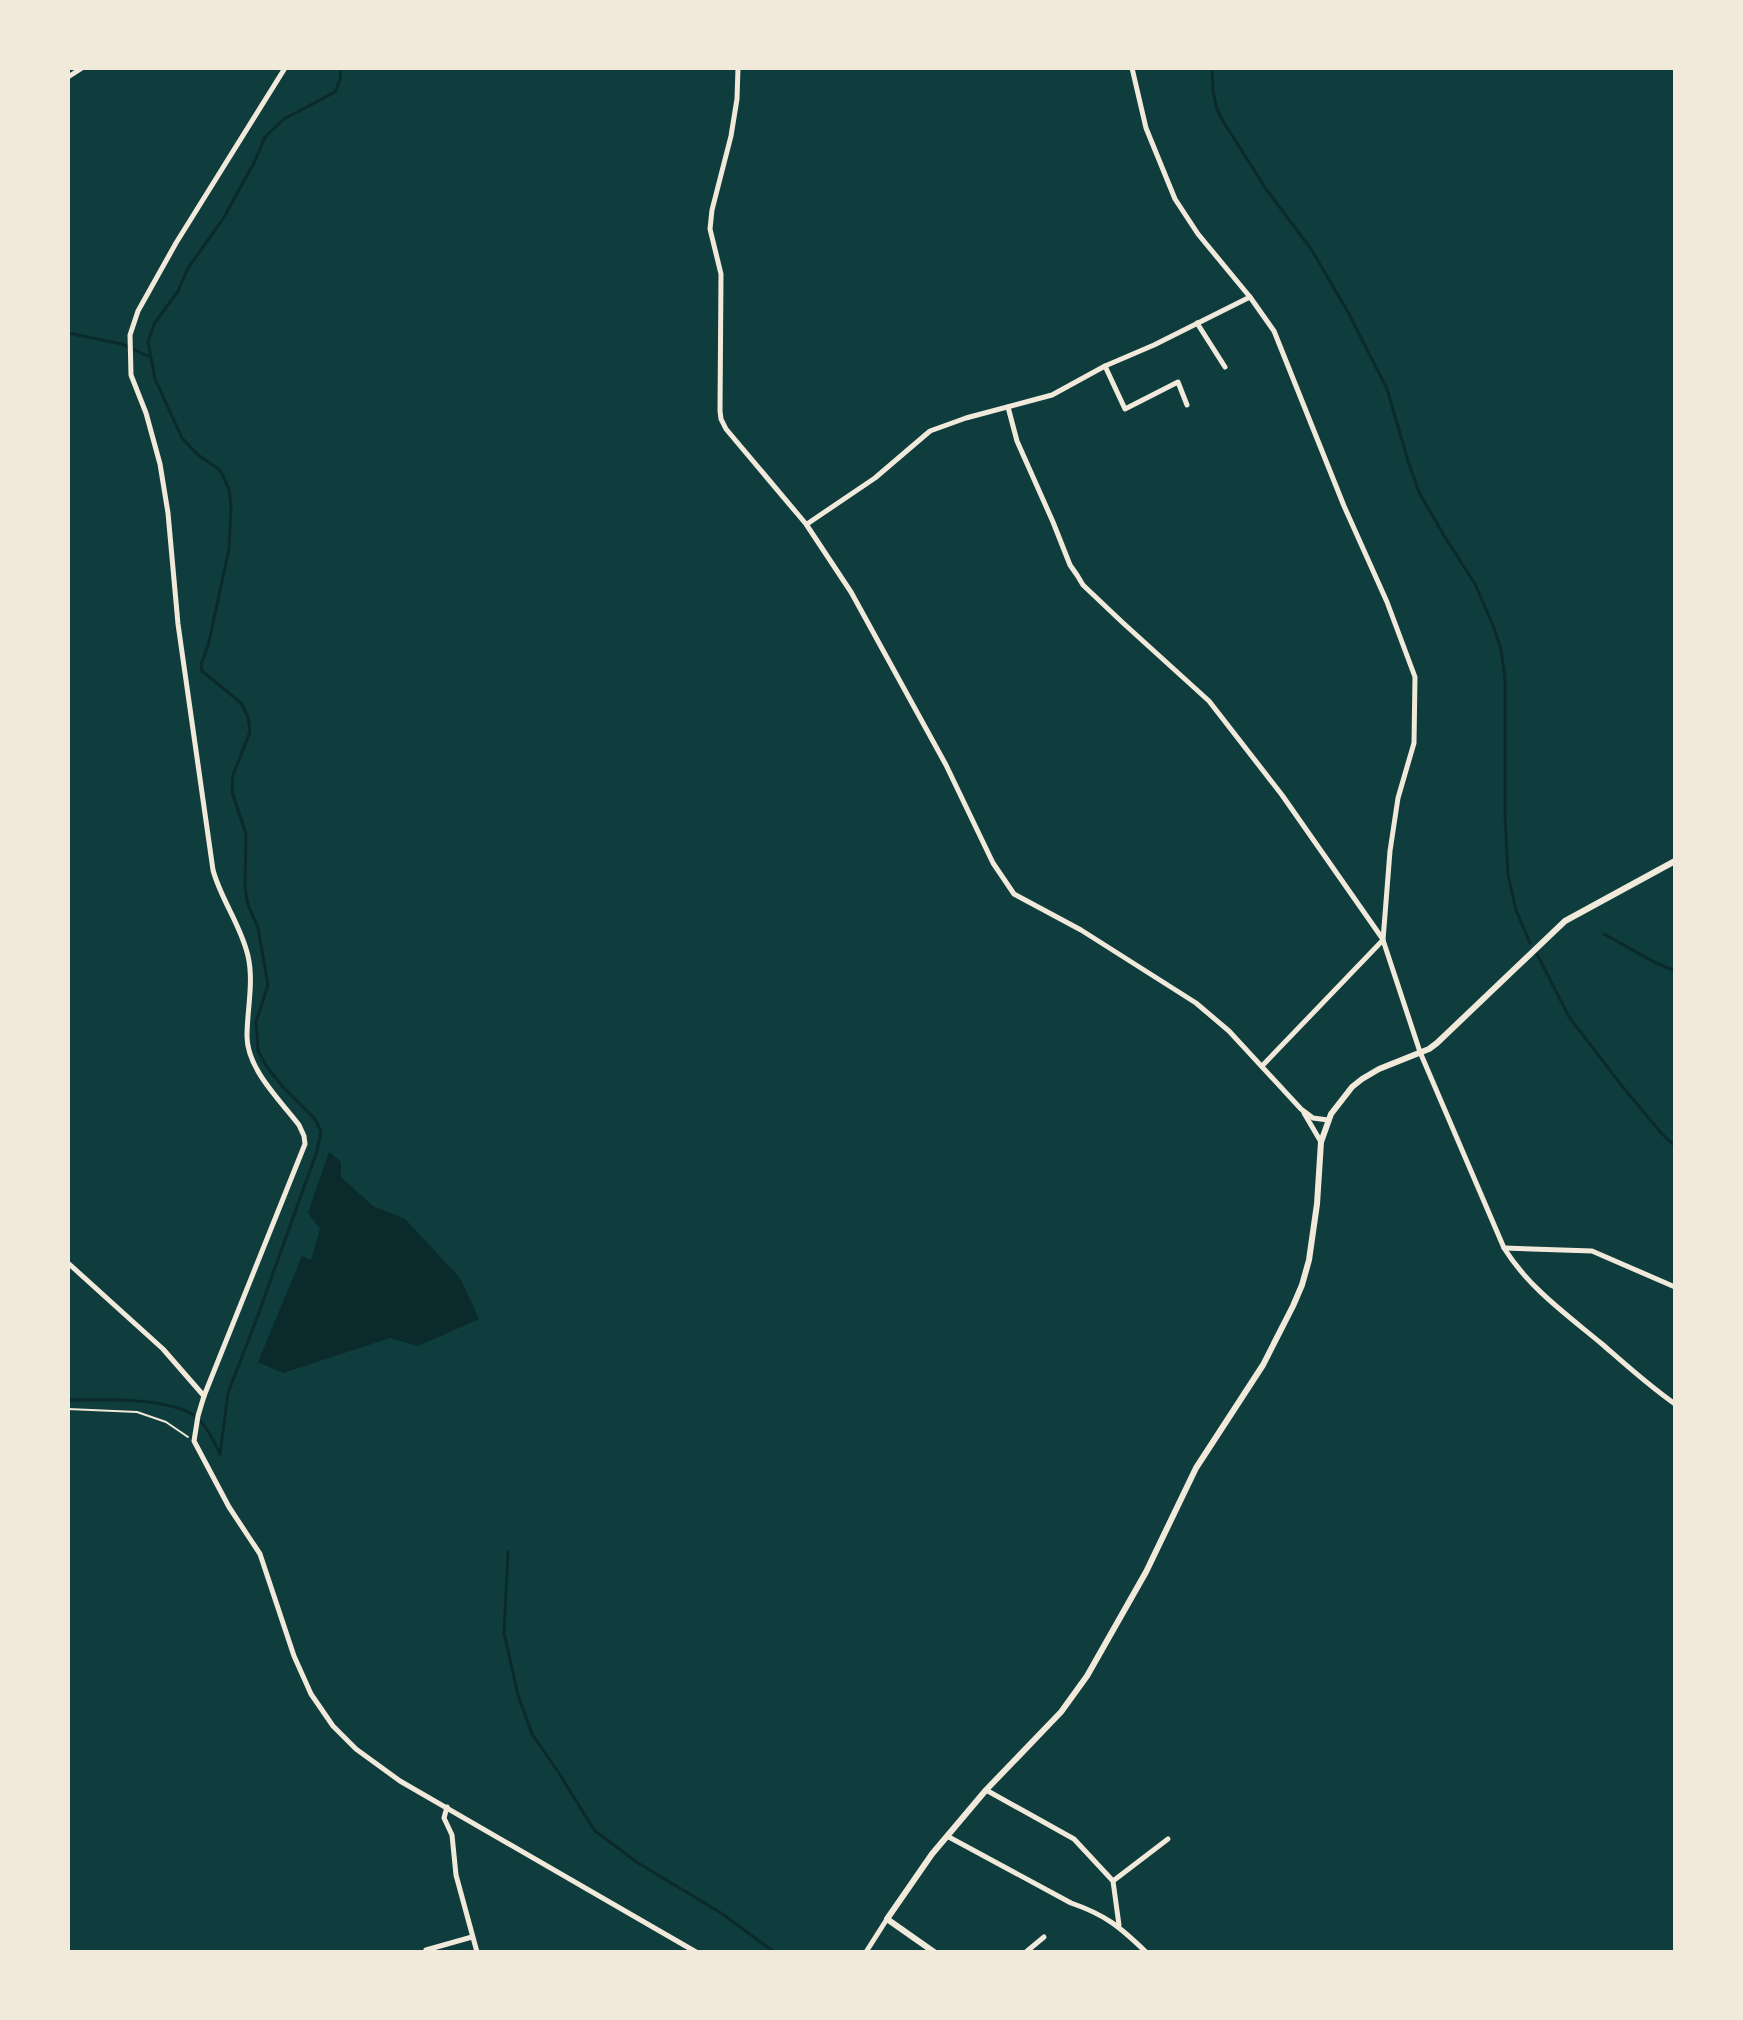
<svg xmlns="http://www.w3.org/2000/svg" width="1743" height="2020" viewBox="0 0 1743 2020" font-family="'Archivo Narrow',sans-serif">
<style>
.water{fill:#0a2a2b}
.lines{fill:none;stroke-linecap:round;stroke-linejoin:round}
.stream{stroke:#0a2a2b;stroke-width:3}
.path{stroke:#f1e9da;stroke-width:2}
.minor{stroke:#f1e9da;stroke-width:5}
.tertiary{stroke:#f1e9da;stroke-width:6}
</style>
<rect width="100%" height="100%" fill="#0f3d3e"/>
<polygon class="water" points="329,1152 341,1162 341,1177 373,1206 405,1219 460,1278 479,1319 418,1346 390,1338 283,1373 258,1362 302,1256 311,1260 320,1229 308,1213"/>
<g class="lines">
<g class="stream">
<polyline points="1212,68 1213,91 1217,109 1223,121 1266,189 1311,249 1348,312 1387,389 1408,461 1419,492 1443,534 1475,584 1494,628 1501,650 1505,677 1505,816 1508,875 1516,910 1530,943"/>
<polyline points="68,333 122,344 148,356"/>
<polyline points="1604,934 1654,962 1675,971"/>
<polyline points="1537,954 1569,1017 1622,1086 1662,1134 1675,1146"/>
<path d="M68 1400C102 1400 162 1397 192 1414 206 1423 213 1440 220 1454"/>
<polyline points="220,1454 228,1393 257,1318 317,1151 321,1131 314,1118 283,1087 267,1067 258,1051 256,1022 268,985 258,928 248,905 245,888 246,834 232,792 233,775 250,732 248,717 241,703 202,671 201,664 208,646 229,549 231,508 229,489 220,470 198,455 182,438 155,379 148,342 154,324 178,291 188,268 223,219 255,161 265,137 284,119 335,92 340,80 341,68"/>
<polyline points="508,1552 504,1633 518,1695 532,1734 559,1773 594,1830 638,1863 721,1913 774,1952"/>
</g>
<polyline class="path" points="68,1409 137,1412 166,1422 188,1437"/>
<g class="minor">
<path d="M285 68 176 243 138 311 130 335 131 375 146 413 160 464 168 513 178 624 213 870C221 900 241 925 248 956 254 982 247 1010 247 1036 247 1069 280 1100 299 1125L304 1136 305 1144 204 1396 198 1416 194 1441 229 1507 260 1554 294 1656 311 1694 333 1726 356 1749 400 1781 696 1952"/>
<polyline points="738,68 737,99 731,136 712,210 710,229 721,274 720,411 721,419 726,429 806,524 851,592 946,765 993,863 1014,894 1081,930 1196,1003 1229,1031 1301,1109 1313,1118 1328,1120"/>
<path d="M1132 68 1146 128 1175 199 1198 234 1250 297 1274 331 1344 506 1387 602 1415 677 1414 743 1398 798 1390 851 1383 940 1420 1052 1504 1248C1529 1288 1566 1314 1602 1344 1626 1365 1649 1386 1675 1404"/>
<polyline points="68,77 82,68"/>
<polyline points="1197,323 1225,367"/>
<polyline points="1105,366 1125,409 1178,382 1187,405"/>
<polyline points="1008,407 1017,441 1053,522 1070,565 1077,575 1083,585 1122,622 1209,701 1282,795 1382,938"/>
<polyline points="807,524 875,478 930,431 966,418 1052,395 1105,366 1154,345 1250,297"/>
<polyline points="1262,1066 1383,940"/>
<polyline points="1304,1113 1321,1142"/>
<polyline points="1504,1248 1592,1251 1675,1287"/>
<polyline points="68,1263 163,1349 204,1396"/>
<polyline points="986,1790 1074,1839 1113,1881 1119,1925"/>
<polyline points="447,1807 444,1818 452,1835 456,1875 477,1952"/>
<path d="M947 1836 1071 1903C1106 1915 1120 1927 1146 1952"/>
<polyline points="1113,1881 1168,1839"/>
<polyline points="426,1950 472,1937"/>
<polyline points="866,1952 887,1919"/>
<polyline points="1026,1952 1044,1937"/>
</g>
<polyline class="tertiary" points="934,1952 887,1919 932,1854 986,1790 1061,1712 1087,1676 1146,1572 1196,1468 1263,1365 1293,1306 1302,1285 1309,1260 1317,1204 1321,1142 1331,1114 1352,1087 1362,1079 1379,1069 1429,1049 1437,1043 1565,921 1675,861"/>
</g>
<rect width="1743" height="2020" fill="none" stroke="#f1e9da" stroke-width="140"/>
</svg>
